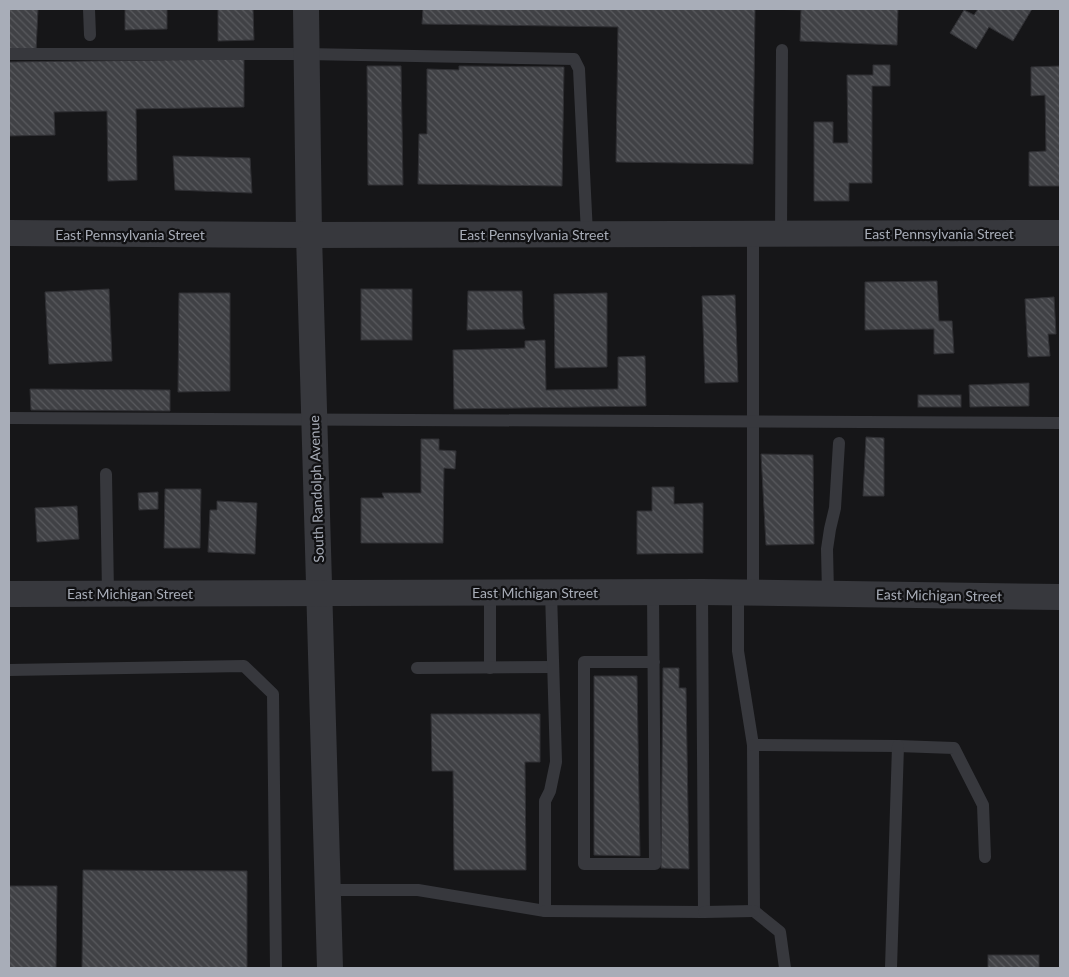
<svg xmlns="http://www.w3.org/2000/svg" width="1069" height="977" viewBox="0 0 1069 977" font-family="Lato,sans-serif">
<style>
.building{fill:url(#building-back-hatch);stroke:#303034}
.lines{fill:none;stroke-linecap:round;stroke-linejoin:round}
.service{stroke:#37383d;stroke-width:12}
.minor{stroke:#37383d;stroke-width:26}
.labels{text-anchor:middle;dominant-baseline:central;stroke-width:4.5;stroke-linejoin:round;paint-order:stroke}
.street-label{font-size:14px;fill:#a8adb8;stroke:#111113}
</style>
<defs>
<pattern id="building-back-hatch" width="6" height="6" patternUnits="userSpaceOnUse" patternTransform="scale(1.25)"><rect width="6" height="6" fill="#404145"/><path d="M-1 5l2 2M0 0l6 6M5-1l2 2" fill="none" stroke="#595a5e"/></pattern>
</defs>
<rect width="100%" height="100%" fill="#161618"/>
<g class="building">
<polygon points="9,9 38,9 36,51 9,51"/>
<polygon points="125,9 167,9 167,29 125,30"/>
<polygon points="218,9 253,9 254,40 218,41"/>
<polygon points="423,9 755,9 753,164 616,162 618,27 422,24"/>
<polygon points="766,9 898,9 897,45 800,41 801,10"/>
<polygon points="978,9 1032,9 1013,41 989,27 976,49 950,33 964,10 974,15"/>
<polygon points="244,59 244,107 136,109 137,180 108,181 107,111 54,112 55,135 9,136 9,62"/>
<polygon points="873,65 890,65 890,86 872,86 872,183 849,183 849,201 814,201 814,122 833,122 833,143 848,143 847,75 873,75"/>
<polygon points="367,66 401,66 403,185 368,185"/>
<polygon points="459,66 564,67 562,186 418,184 419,134 427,134 427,69 459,70"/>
<polygon points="1060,66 1060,186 1029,186 1029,152 1046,151 1045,95 1031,96 1031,67"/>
<polygon points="173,156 250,158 252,193 175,190"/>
<polygon points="937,281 939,321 952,321 954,353 934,354 934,329 865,330 865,282"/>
<polygon points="109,289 112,361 49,364 45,292"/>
<rect x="361" y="289" width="51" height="51"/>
<polygon points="468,291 522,291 523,323 525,329 467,330"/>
<polygon points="179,293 230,293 230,391 178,392"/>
<polygon points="607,293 607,367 555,368 554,294"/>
<polygon points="735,295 738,382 705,383 702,296"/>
<polygon points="1054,297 1056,334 1048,334 1050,356 1028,357 1025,299"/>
<polygon points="545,340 546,390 618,389 618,357 645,356 646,406 454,409 453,350 525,348 525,341"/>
<polygon points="1029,383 1029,406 970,407 969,385"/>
<polygon points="30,389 170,390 170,411 31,410"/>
<rect x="918" y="395" width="43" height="12"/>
<polygon points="866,437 884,438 884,496 863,496"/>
<polygon points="421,439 439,439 439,450 456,451 455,469 444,468 443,543 361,543 361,498 384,498 382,493 421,493"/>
<polygon points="761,454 813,455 814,544 766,545"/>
<polygon points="652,487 674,487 674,504 703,503 703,553 637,554 637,511 652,511"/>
<polygon points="165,489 201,489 200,548 164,548"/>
<polygon points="158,492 158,509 139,510 138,493"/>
<polygon points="217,501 257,503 255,554 208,552 210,510 217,510"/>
<polygon points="77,506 79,539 37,542 35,508"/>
<polygon points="663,668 679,668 679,688 686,688 689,869 661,868"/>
<polygon points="594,676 637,676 640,856 594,855"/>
<polygon points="431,714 540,714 540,762 525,762 526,870 454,870 453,771 432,771"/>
<polygon points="83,870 247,871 247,968 82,968"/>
<polygon points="9,886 57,886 56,968 9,968"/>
<rect x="988" y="955" width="51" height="13"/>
</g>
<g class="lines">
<g class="service">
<polyline points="89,9 90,35"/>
<polyline points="9,54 306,54 574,59 579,69 587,234"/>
<polyline points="753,234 753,592"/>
<polyline points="781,234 782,50"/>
<polyline points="9,418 1060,423"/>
<polyline points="106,474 108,593"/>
<polyline points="490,592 490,668"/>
<polyline points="653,592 655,864 584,864 584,662 654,662"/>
<polyline points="738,593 738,651 753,745 754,911 780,932 785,968"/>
<polyline points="828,593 827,549 830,529 835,508 839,443"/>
<polyline points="417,668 553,667"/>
<polyline points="9,670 244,666 273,694 276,968"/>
<polyline points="753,745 898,746 954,748 983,805 985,857"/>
<polyline points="328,890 418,890 545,911 545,801 550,791 556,762 551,592"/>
<polyline points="545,911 704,912 702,592"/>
<polyline points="704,912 754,911"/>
<polyline points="891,968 898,746"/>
</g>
<g class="minor">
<polyline points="306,9 309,235 330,968"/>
<polyline points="9,233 309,235 1060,233"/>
<polyline points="9,594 702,592 1060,597"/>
</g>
</g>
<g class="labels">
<g class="street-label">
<text x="939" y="233">East Pennsylvania Street</text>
<text x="130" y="234">East Pennsylvania Street</text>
<text x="534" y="234">East Pennsylvania Street</text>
<text transform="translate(316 489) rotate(-92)">South Randolph Avenue</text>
<text x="535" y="592">East Michigan Street</text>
<text x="130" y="593">East Michigan Street</text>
<text transform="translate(939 595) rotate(1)">East Michigan Street</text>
</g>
</g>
<rect width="1069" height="977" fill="none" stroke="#a8adb8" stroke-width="20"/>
</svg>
